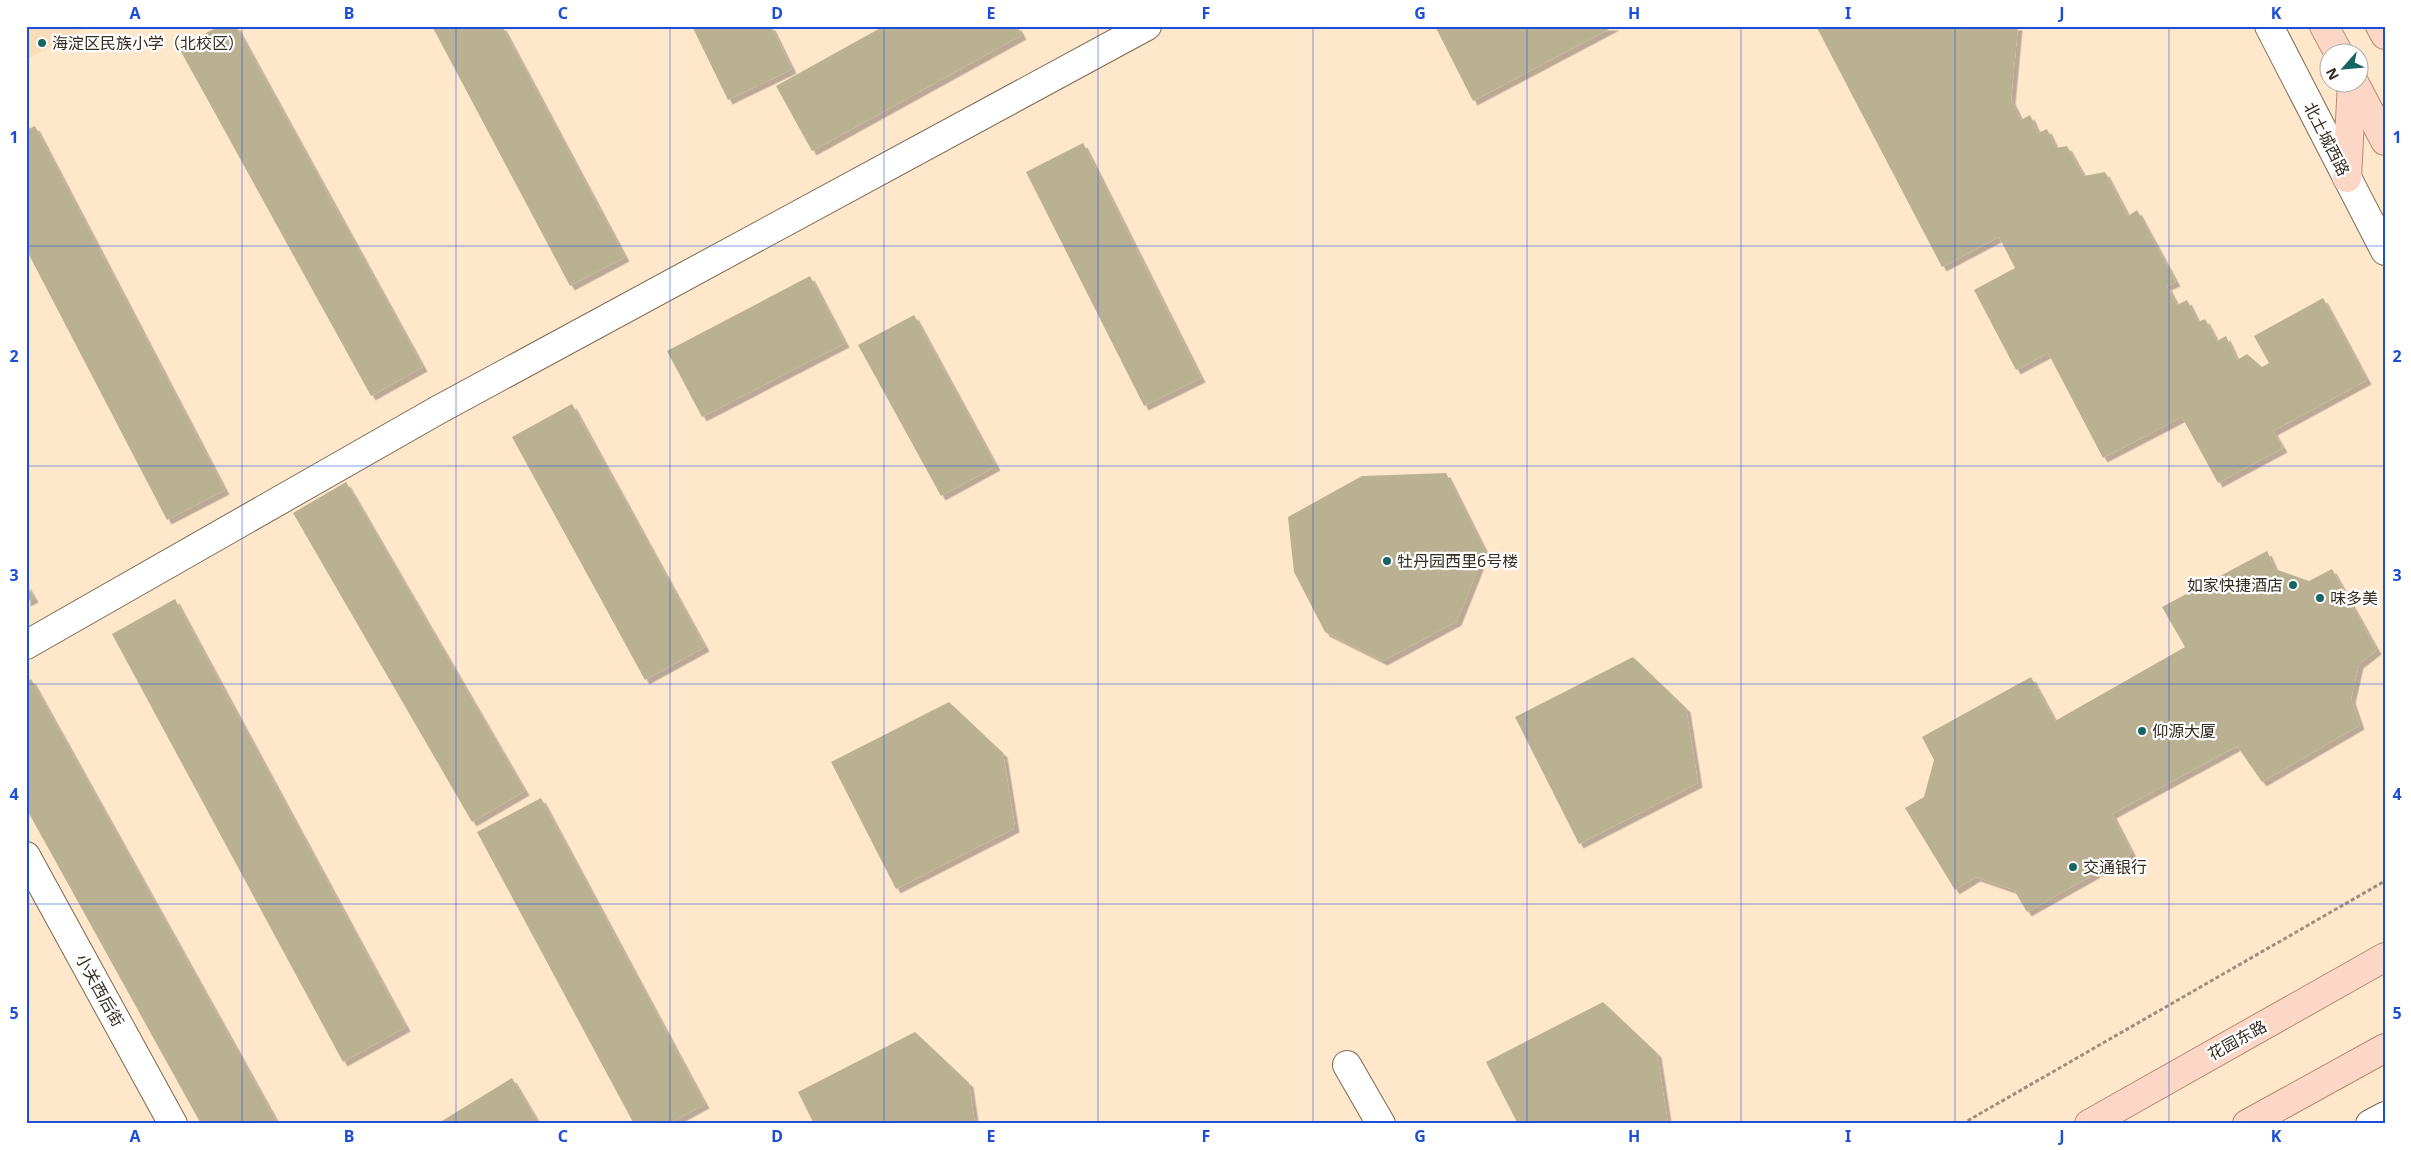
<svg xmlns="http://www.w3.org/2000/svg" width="2411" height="1150" viewBox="0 0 2411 1150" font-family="'Noto Sans','Noto Sans SC',sans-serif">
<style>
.built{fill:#f9ddbb}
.building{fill:#b9b192;filter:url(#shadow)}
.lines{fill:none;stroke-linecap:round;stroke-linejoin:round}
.street-casing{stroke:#7c6850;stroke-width:30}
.secondary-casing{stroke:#7c6850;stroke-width:30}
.primary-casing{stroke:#b58a73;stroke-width:30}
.path{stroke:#9f8e7b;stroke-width:3;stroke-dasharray:4 2.5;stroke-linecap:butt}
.street{stroke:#fff;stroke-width:28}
.secondary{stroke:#fff;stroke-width:28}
.primary{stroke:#fcd7c5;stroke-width:28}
.grid{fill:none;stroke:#1d4ed8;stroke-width:1;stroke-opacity:0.55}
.poi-dot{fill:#176562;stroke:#fff;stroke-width:2}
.labels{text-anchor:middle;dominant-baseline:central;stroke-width:4.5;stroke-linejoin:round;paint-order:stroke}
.poi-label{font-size:16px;fill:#352c22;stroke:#fff;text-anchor:start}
.street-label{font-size:16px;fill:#352c22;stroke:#fff}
.neatline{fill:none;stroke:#1d4ed8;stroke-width:2}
.grid-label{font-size:16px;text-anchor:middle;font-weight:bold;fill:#1d4ed8}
</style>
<defs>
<filter id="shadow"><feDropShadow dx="4.5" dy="4.5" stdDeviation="0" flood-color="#0004"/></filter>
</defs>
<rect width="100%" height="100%" fill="#ffe7cc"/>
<polygon class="built" points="26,26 89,26 26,60"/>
<g class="building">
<polygon points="219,26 236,26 423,367 371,396 179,48"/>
<polygon points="432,26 502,26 625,257 570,286"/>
<polygon points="692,26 771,26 792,69 728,100"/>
<polygon points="884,26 1017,26 1022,35 812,151 776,86"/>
<polygon points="1435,26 1615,26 1473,101"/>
<polygon points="1816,26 2018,26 2011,100 2021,120 2030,115 2038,133 2047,129 2056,148 2067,146 2084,176 2105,172 2128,216 2137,210 2176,282 2167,286 2177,305 2187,300 2198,322 2205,319 2217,341 2226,336 2237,360 2247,354 2262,367 2269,363 2254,336 2323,298 2367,380 2273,431 2283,448 2218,483 2182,417 2103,458 2048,353 2016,370 1974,290 2015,268 1999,237 1942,267"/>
<polygon points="35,126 225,490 167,520 26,249 26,130"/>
<polygon points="1083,143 1201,378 1144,406 1026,172"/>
<polygon points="810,276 845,343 702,417 667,351"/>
<polygon points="914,315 996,466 941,496 858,345"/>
<polygon points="572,404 705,647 645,680 512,437"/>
<polygon points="1446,473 1485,551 1457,621 1383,661 1325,632 1294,572 1288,517 1362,476"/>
<polygon points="346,482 525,791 472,822 293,513"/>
<polygon points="2267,551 2275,569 2309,581 2332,569 2377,650 2359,664 2351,699 2360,725 2262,782 2237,746 2112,814 2132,853 2027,912 2014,890 1976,877 1955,890 1905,808 1924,797 1934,760 1922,737 2031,677 2055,721 2185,647 2162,607"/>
<polygon points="26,584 34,598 26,602"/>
<polygon points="175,599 406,1027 343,1062 112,634"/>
<polygon points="1633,657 1686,708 1698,783 1579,844 1515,717"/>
<polygon points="31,679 278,1124 201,1124 26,808 26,682"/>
<polygon points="949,702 1003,753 1015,828 896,889 831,762"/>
<polygon points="541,798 705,1104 668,1124 634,1124 477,832"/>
<polygon points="1603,1002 1657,1053 1668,1124 1518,1124 1486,1062"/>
<polygon points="915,1032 969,1083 975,1124 814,1124 798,1092"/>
<polygon points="512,1078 539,1124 437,1124"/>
</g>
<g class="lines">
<g class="street-casing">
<g id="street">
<polyline points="26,645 438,410 1147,26"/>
<polyline points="26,856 173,1124"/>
<polyline points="1347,1065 1381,1124"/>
</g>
</g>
<g class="secondary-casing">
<g id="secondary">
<polyline points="2269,26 2385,251"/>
<polyline points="2370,1124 2385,1116"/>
</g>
</g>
<g class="primary-casing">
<g id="primary">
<polyline points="2324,26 2338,52"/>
<polyline points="2380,26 2385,35"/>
<polyline points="2354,82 2385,141"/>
<polyline points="2347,178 2352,82"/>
<polyline points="2089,1124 2385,957"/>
<polyline points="2247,1124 2385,1048"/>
</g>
</g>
<polyline class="path" points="1962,1124 2385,881"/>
<use href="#street" class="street"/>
<use href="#secondary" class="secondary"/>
<use href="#primary" class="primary"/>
</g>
<path class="grid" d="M242 26V1124M456 26V1124M670 26V1124M884 26V1124M1098 26V1124M1313 26V1124M1527 26V1124M1741 26V1124M1955 26V1124M2169 26V1124M26 246H2385M26 466H2385M26 684H2385M26 904H2385"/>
<g class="poi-dot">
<circle cx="42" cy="43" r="5"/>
<circle cx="1387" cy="561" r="5"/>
<circle cx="2293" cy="585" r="5"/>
<circle cx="2320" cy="598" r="5"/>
<circle cx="2142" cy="731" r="5"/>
<circle cx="2073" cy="867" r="5"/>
</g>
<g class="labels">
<g class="poi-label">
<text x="52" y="43">海淀区民族小学（北校区）</text>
<text x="1397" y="561">牡丹园西里6号楼</text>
<text x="2283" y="585" text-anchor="end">如家快捷酒店</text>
<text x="2330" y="598">味多美</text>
<text x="2152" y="731">仰源大厦</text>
<text x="2083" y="867">交通银行</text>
</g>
<g class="street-label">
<text transform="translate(2327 139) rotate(63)">北土城西路</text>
<text transform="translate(100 990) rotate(61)">小关西后街</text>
<text transform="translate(2237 1040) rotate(-29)">花园东路</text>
</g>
</g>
<rect width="2411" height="1150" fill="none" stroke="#ffffff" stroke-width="55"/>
<g transform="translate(2344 68) rotate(243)"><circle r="24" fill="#ffffff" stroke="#aeaba7"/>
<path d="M0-4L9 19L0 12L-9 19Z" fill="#176562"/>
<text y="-8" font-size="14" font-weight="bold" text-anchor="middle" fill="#352c22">N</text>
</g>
<rect x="28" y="28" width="2356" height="1094" class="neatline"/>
<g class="grid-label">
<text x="135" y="19">A</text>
<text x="349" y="19">B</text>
<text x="563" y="19">C</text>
<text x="777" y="19">D</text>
<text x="991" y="19">E</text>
<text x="1206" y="19">F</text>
<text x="1420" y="19">G</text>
<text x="1634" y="19">H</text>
<text x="1848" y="19">I</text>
<text x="2062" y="19">J</text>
<text x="2276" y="19">K</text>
<text x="14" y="143">1</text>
<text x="2397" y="143">1</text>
<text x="14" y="362">2</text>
<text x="2397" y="362">2</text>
<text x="14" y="581">3</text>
<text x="2397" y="581">3</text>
<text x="14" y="800">4</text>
<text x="2397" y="800">4</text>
<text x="14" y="1019">5</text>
<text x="2397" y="1019">5</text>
<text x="135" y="1142">A</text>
<text x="349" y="1142">B</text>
<text x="563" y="1142">C</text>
<text x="777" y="1142">D</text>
<text x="991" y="1142">E</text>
<text x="1206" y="1142">F</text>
<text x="1420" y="1142">G</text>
<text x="1634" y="1142">H</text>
<text x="1848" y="1142">I</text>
<text x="2062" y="1142">J</text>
<text x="2276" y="1142">K</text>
</g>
</svg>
